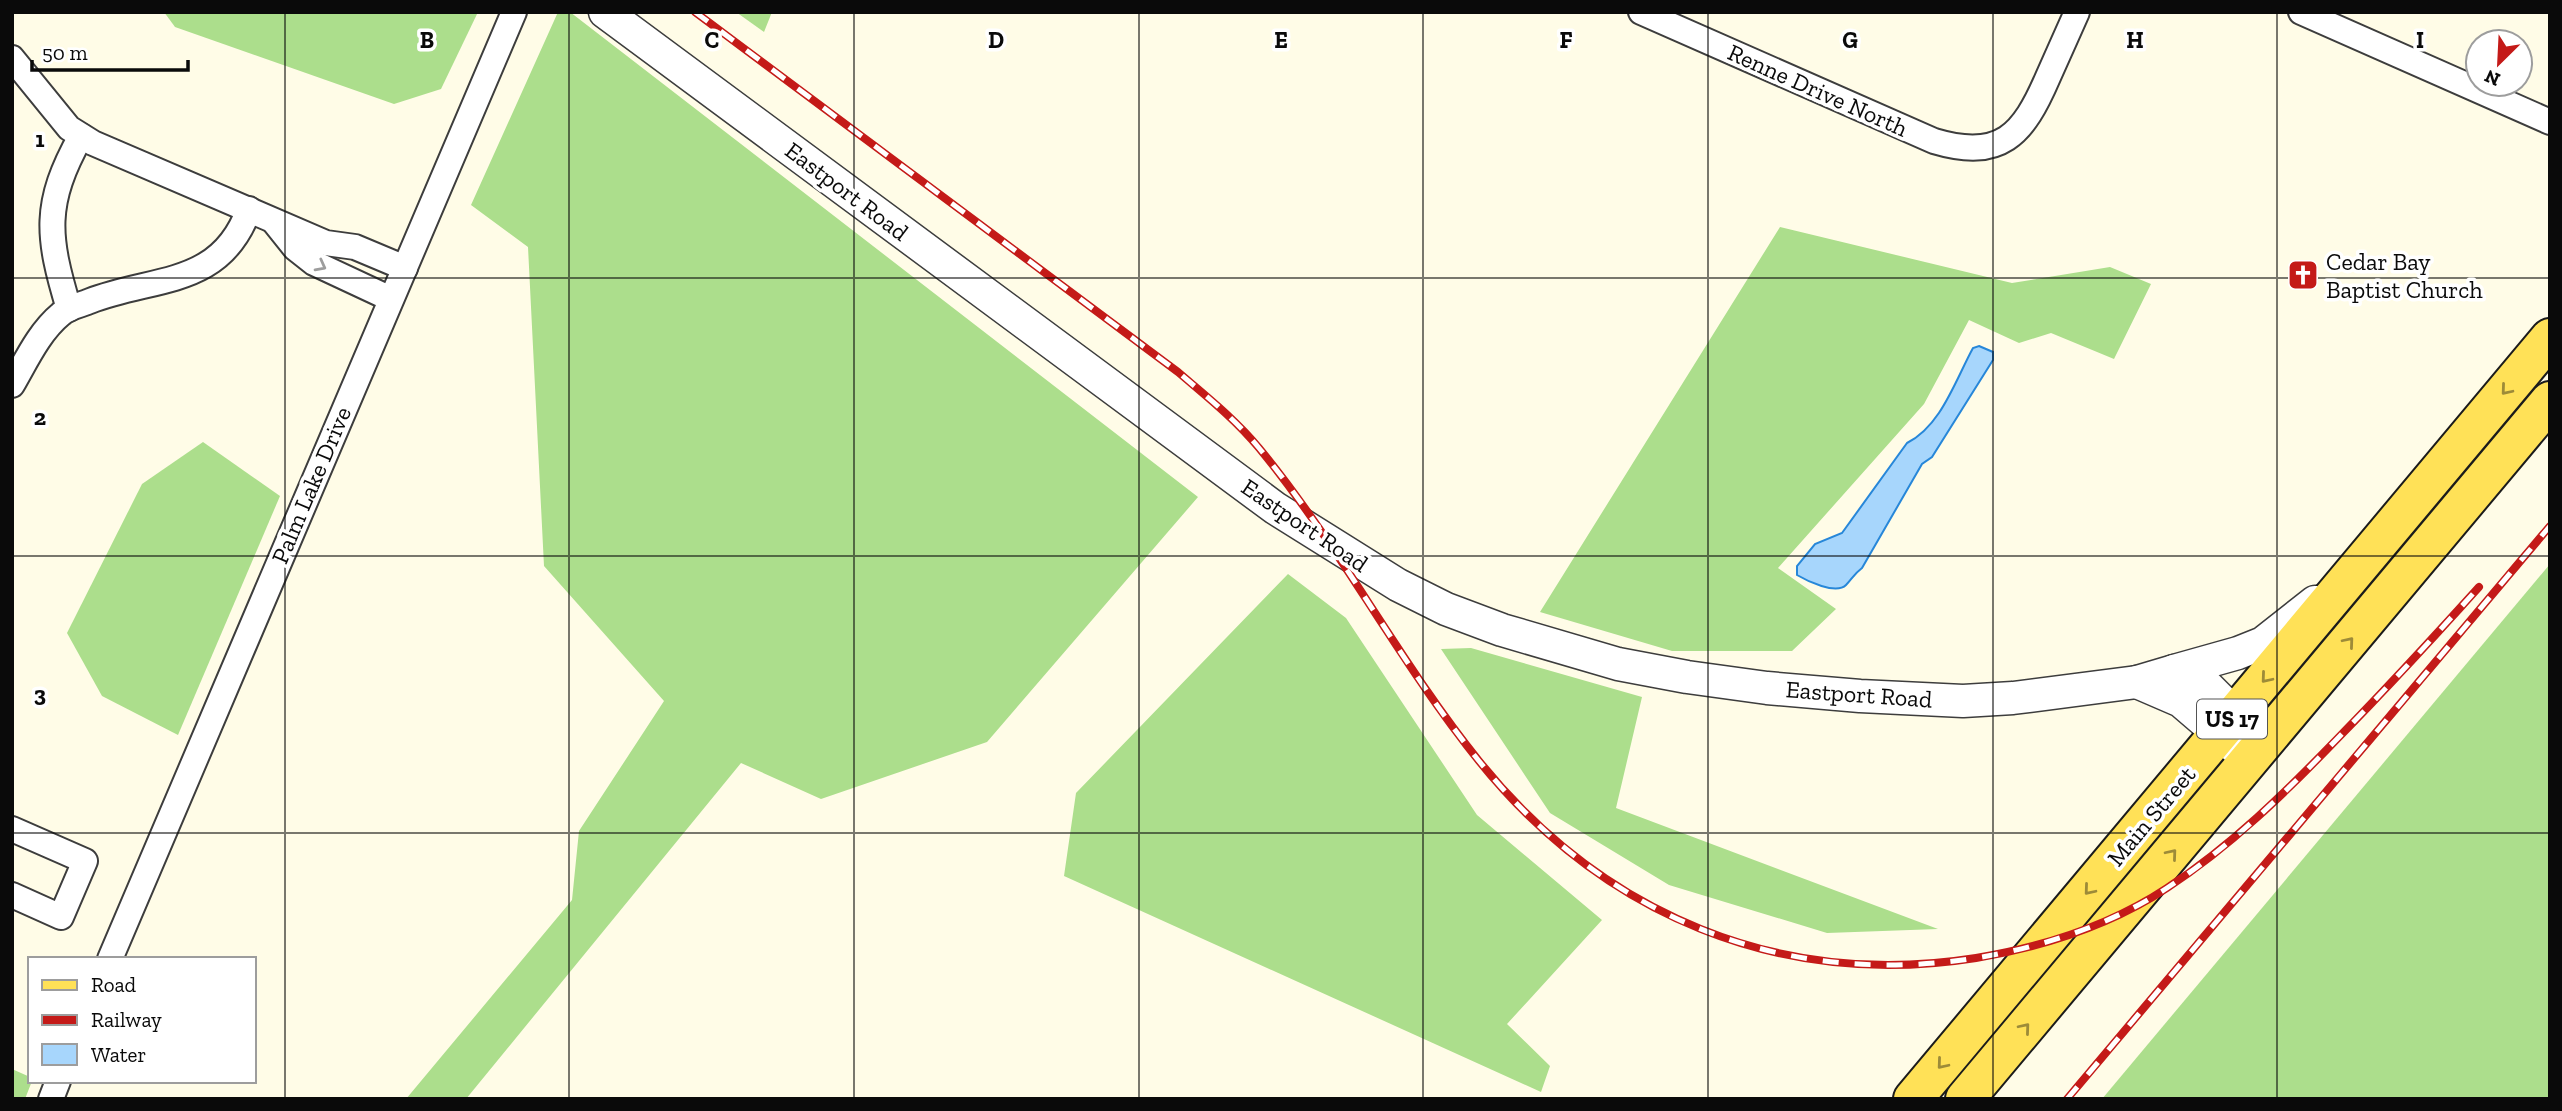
<svg xmlns="http://www.w3.org/2000/svg" width="2562" height="1111" viewBox="0 0 2562 1111" font-family="'Zilla Slab',serif">
<style>
.forest{fill:#acde8c}
.water{fill:#a7d6fc;stroke:#2787d9;stroke-width:2}
.lines{fill:none;stroke-linecap:round;stroke-linejoin:round}
.minor-casing{stroke:#3d3d3d;stroke-width:28}
.tertiary-casing{stroke:#3d3d3d;stroke-width:35}
.primary-casing{stroke:#1b1b1b;stroke-width:42}
.minor{stroke:#fff;stroke-width:24}
.tertiary{stroke:#fff;stroke-width:32}
.primary{stroke:#ffe157;stroke-width:38}
.rail-casing{stroke:#c41a18;stroke-width:8}
.rail{stroke:#fff;stroke-width:5;stroke-dasharray:16;stroke-linecap:butt}
.oneway{stroke:#9d9d9d}
.oneway2{stroke:#9d8b38}
.grid{fill:none;stroke:#0a0a0a;stroke-width:2;stroke-opacity:0.55}
.labels{text-anchor:middle;dominant-baseline:central;stroke-width:7;stroke-linejoin:round;paint-order:stroke}
.shield{fill:#fff;stroke:#545454;stroke-width:2}
.shield-label{font-size:23px;font-weight:bold;fill:#0a0a0a}
.street-label{font-size:24px;fill:#0a0a0a;stroke:#fff}
.poi-label{font-size:24px;fill:#0a0a0a;stroke:#fff;text-anchor:start}
.grid-label{font-size:23px;text-anchor:middle;font-weight:bold;fill:#0a0a0a;stroke:#fff;stroke-width:7;stroke-linejoin:round;paint-order:stroke}
</style>
<rect width="100%" height="100%" fill="#fffce7"/>
<g class="forest">
<polygon points="164,12 478,12 441,89 394,104 175,27"/>
<polygon points="558,12 570,12 1198,497 987,742 821,799 741,763 466,1099 406,1099 572,900 579,831 664,701 544,566 528,247 471,205"/>
<polygon points="736,12 772,12 764,32"/>
<polygon points="1780,227 2012,283 2110,267 2151,284 2114,359 2051,333 2019,343 1969,320 1924,404 1778,568 1836,609 1792,651 1672,651 1540,612"/>
<polygon points="203,442 280,496 178,735 102,696 67,633 142,484"/>
<polygon points="2550,564 2550,1099 2102,1099"/>
<polygon points="1288,574 1346,618 1477,815 1602,920 1507,1024 1550,1066 1541,1092 1064,876 1076,793"/>
<polygon points="1471,648 1642,697 1616,808 1938,929 1827,933 1669,885 1550,813 1441,649"/>
<polygon points="12,1069 30,1077 30,1081 32,1081 25,1099 12,1099"/>
</g>
<path class="water" d="M1979 346 1993 352V360L1932 457 1922 464 1862 568C1854 574 1852 579 1846 585 1836 595 1807 581 1797 575V566L1815 544 1842 533 1907 443C1941 426 1955 381 1973 348Z"/>
<g class="lines">
<g class="minor-casing">
<g id="minor">
<path d="M1641 12 1934 141C2001 161 2023 135 2048 77 2058 55 2067 34 2077 12"/>
<polyline points="2301,12 2550,122"/>
<polyline points="12,58 69,128 93,143 326,243 355,247 405,268"/>
<polyline points="275,223 295,248 314,263 391,299"/>
<path d="M69 309C47 236 43 204 81 136"/>
<path d="M12 385C26 361 39 332 61 314 68 307 81 305 90 301 154 276 221 288 249 209"/>
<polyline points="12,829 85,861 61,917 12,895"/>
<polyline points="110,959 514,12"/>
<polyline points="51,1099 58,1081"/>
</g>
</g>
<g class="tertiary-casing">
<g id="tertiary">
<polyline points="605,12 1275,508 1398,585 1446,609 1502,630 1618,664 1687,677 1767,688 1860,696 1963,701 2013,698 2137,682 2174,671 2191,676 2208,687 2252,731"/>
<polyline points="2174,671 2238,653 2263,643 2315,602"/>
<polyline points="2137,682 2181,701 2237,749"/>
</g>
</g>
<g class="primary-casing">
<g id="primary">
<polyline points="1913,1099 2550,338"/>
<polyline points="1965,1099 2550,401"/>
</g>
</g>
<use href="#minor" class="minor"/>
<use href="#tertiary" class="tertiary"/>
<use href="#primary" class="primary"/>
<g class="rail-casing">
<g id="rail">
<path d="M695 12 1178 372C1206 396 1235 419 1259 448 1340 546 1399 662 1479 761 1603 915 1780 989 1976 958 2042 947 2111 925 2167 888 2231 846 2286 792 2339 737 2387 688 2433 638 2479 587"/>
<polyline points="2067,1099 2550,526"/>
</g>
</g>
<use href="#rail" class="rail"/>
</g>
<defs><path id="oneway-chevron" d="M-2-3.5L2.5 0L-2 3.5" fill="none" stroke-width="1.6" stroke-linecap="round" stroke-linejoin="round" transform="scale(1.75)"/></defs>
<use class="oneway" href="#oneway-chevron" transform="translate(321 266) rotate(28)"/>
<g class="oneway2">
<use href="#oneway-chevron" transform="translate(2506 390) rotate(130)"/>
<use href="#oneway-chevron" transform="translate(2349 642) rotate(-50)"/>
<use href="#oneway-chevron" transform="translate(2266 678) rotate(130)"/>
<use href="#oneway-chevron" transform="translate(2172 854) rotate(-50)"/>
<use href="#oneway-chevron" transform="translate(2089 890) rotate(130)"/>
<use href="#oneway-chevron" transform="translate(2025 1028) rotate(-50)"/>
<use href="#oneway-chevron" transform="translate(1942 1064) rotate(130)"/>
</g>
<path class="grid" d="M285 12V1099M569 12V1099M854 12V1099M1139 12V1099M1423 12V1099M1708 12V1099M1993 12V1099M2277 12V1099M12 278H2550M12 556H2550M12 833H2550"/>
<defs>
<g id="church-square" transform="scale(1.575)"><rect x="-9" y="-9" width="18" height="18" rx="4" fill="#c41a18" stroke="#fff"/><path d="M-1.2-6h2.4v3.5h3.3v2.4h-3.3V6h-2.4V-.1h-3.3v-2.4h3.3Z" fill="#fff"/></g>
</defs>
<g fill-rule="evenodd">
<use href="#church-square" x="2303" y="275"/>
</g>
<g class="labels">
<rect class="shield" x="2197" y="699.5" width="70" height="39" rx="5"/>
<g class="shield-label">
<text x="2232" y="719">US 17</text>
</g>
<g class="street-label">
<text transform="translate(1818 90) rotate(24)">Renne Drive North</text>
<text transform="translate(847 191) rotate(37)">Eastport Road</text>
<text transform="translate(311 485) rotate(-67)">Palm Lake Drive</text>
<text transform="translate(1305 525) rotate(34)">Eastport Road</text>
<text transform="translate(1859 694) rotate(4)">Eastport Road</text>
<text transform="translate(2151 816) rotate(-50)">Main Street</text>
</g>
<g class="poi-label">
<text x="2326" y="261">Cedar Bay<tspan x="2326" dy="28">Baptist Church</tspan></text>
</g>
</g>
<g class="grid-label">
<text x="427" y="48">B</text>
<text x="712" y="48">C</text>
<text x="996" y="48">D</text>
<text x="1281" y="48">E</text>
<text x="1566" y="48">F</text>
<text x="1850" y="48">G</text>
<text x="2135" y="48">H</text>
<text x="2420" y="48">I</text>
<text x="40" y="147">1</text>
<text x="40" y="425">2</text>
<text x="40" y="702">3</text>
</g>
<rect width="2562" height="1111" fill="none" stroke="#0a0a0a" stroke-width="28"/>
<rect x="28" y="957" width="228" height="126" fill="#ffffff" stroke="#9d9d9d" stroke-width="2"/>
<rect x="42" y="980" width="35" height="10" fill="#ffe157" stroke="#9d9d9d" stroke-width="2"/>
<text x="91" y="992" font-size="21" fill="#0a0a0a">Road</text>
<rect x="42" y="1015" width="35" height="10" fill="#c41a18" stroke="#9d9d9d" stroke-width="2"/>
<text x="91" y="1027" font-size="21" fill="#0a0a0a">Railway</text>
<rect x="42" y="1044" width="35" height="21" fill="#a7d6fc" stroke="#9d9d9d" stroke-width="2"/>
<text x="91" y="1062" font-size="21" fill="#0a0a0a">Water</text>
<g transform="translate(2499 63) rotate(204)"><circle r="33" fill="#ffffff" stroke="#9d9d9d" stroke-width="2"/>
<path d="M0-5L12 26L0 18L-12 26Z" fill="#c41a18"/>
<text y="-10" font-size="19" font-weight="bold" text-anchor="middle" fill="#0a0a0a">N</text>
</g>
<path d="M32 60v10h156v-10" fill="none" stroke="#0a0a0a" stroke-width="3.5"/>
<text x="42" y="60" font-size="21" fill="#0a0a0a" stroke="#ffffff" stroke-width="5" paint-order="stroke">50 m</text>
</svg>
